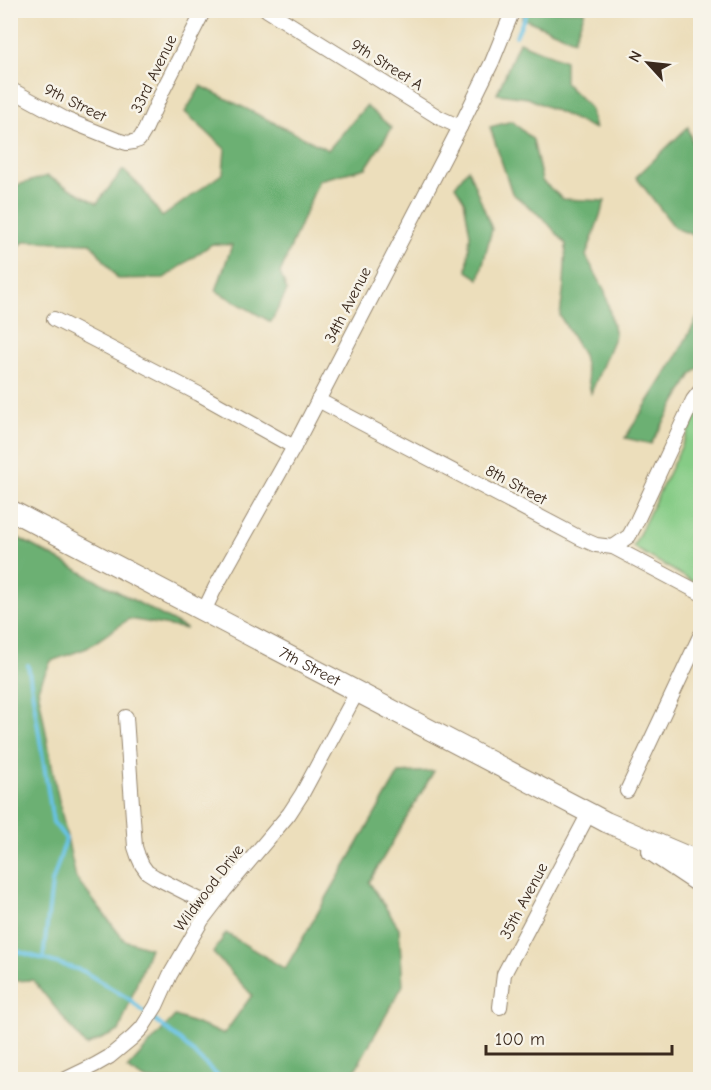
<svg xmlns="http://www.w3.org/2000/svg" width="711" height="1090" viewBox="0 0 711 1090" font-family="'Comic Neue',sans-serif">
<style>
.green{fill:#86cc86;stroke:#607b52;stroke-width:1.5}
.forest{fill:#6cb073;stroke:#546d48;stroke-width:1.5}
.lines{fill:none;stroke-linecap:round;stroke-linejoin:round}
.stream{stroke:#68c3e6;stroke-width:4}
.street-casing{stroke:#94846c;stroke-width:16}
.secondary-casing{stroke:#94846c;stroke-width:22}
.street{stroke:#fff;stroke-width:14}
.secondary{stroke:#fff;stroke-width:20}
.labels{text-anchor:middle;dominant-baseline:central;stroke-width:5;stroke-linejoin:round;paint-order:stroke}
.street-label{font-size:16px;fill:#3b2a1e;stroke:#f7f3e8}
</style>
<rect width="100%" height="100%" fill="#f7f3e8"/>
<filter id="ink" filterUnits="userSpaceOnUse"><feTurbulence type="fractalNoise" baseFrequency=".0167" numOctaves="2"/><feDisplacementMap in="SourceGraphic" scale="12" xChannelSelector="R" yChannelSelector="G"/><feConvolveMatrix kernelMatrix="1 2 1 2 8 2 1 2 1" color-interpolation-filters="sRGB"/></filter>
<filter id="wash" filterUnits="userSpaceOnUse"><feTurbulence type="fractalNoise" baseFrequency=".008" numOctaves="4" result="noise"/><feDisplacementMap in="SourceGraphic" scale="24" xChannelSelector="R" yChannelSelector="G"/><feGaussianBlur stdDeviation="1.35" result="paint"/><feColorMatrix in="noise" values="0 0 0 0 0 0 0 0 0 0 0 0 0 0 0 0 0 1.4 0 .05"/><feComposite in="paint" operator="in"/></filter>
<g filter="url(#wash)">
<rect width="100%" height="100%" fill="#ecdebb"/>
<polygon class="green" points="700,408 700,586 633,547"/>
<g class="forest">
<polygon points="525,11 525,10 585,11 574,40 522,18"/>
<polygon points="519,42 565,61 565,83 590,108 595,129 528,98 497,94"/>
<polygon points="201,86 328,150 366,106 392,128 366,168 319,180 280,273 287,291 271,322 216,291 232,245 212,244 164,278 118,279 91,243 26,241 11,250 11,187 47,176 97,203 123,170 142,188 162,217 223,173 225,149 185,112"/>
<polygon points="512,121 533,140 542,181 563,199 605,201 586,256 605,291 615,335 591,393 583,355 560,316 564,284 566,244 545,220 512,193 490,127"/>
<polygon points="688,127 700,170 700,238 675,228 636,177"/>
<polygon points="468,169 492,229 479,279 467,271 470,234 464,200 455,186"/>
<polygon points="700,313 700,367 692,374 651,444 625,438 674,361"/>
<polygon points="11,534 187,629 129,619 87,648 51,661 38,689 56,787 76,878 124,940 150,948 119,1031 86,1046 33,980 11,981"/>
<polygon points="434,771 369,882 399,928 403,985 350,1079 147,1080 127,1069 175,1016 224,1034 252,995 213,953 226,933 285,969 399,773"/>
</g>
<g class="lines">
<g class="stream">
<polyline points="516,36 528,10"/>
<polyline points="28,665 53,822 66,839 52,883 43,959"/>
<polyline points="10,949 83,971 129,999 146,1014"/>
<polyline points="152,1018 181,1041 222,1080"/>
</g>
</g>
</g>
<g filter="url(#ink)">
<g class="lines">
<g class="street-casing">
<g id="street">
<polyline points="267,10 440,118 460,127"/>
<polyline points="10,89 67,120 117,140 127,143 133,142 139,140 145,130 163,90 204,10"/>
<polyline points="54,319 199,394 294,447"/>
<polyline points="318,400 580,538 596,545 613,547 700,593"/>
<polyline points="613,547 629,536 635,525 693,400 700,391"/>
<polyline points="204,611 215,588 294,447 460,127 492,62 513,10"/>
<polyline points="126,717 135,847 138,856 142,865 147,872 155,877 212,906"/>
<polyline points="627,791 700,636"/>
<polyline points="500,1007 504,974 589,813"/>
<polyline points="64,1080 95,1065 109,1057 132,1038 142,1028 156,1006 170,975 202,920 225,890 289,814 302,794 357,692"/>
</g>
</g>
<g class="secondary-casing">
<g id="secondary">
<path id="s1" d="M10 510 589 813 606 822 700 862"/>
<polyline points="652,851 700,883"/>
</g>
</g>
<use href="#street" class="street"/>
<use href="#secondary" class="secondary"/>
</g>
</g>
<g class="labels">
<g class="street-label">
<text transform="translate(387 65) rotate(32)">9th Street A</text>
<text transform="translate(154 74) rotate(-64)">33rd Avenue</text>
<text transform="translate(75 103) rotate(26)">9th Street</text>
<text transform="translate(348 305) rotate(-63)">34th Avenue</text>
<text transform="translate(516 485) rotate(28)">8th Street</text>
<text stroke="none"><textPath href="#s1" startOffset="338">7th Street</textPath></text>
<text transform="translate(209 888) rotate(-53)">Wildwood Drive</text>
<text transform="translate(524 901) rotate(-62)">35th Avenue</text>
</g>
</g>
<rect width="711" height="1090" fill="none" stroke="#f7f3e8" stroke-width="36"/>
<g transform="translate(648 63) rotate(297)" stroke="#f7f3e8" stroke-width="4.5" paint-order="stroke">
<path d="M0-4.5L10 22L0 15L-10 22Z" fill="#3b2a1e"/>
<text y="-9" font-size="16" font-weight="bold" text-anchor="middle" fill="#3b2a1e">N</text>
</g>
<path d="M486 1045v9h186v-9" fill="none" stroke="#3b2a1e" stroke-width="3"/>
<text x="495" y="1045" font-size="18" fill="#3b2a1e" stroke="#f7f3e8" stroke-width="4.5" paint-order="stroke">100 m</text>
</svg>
